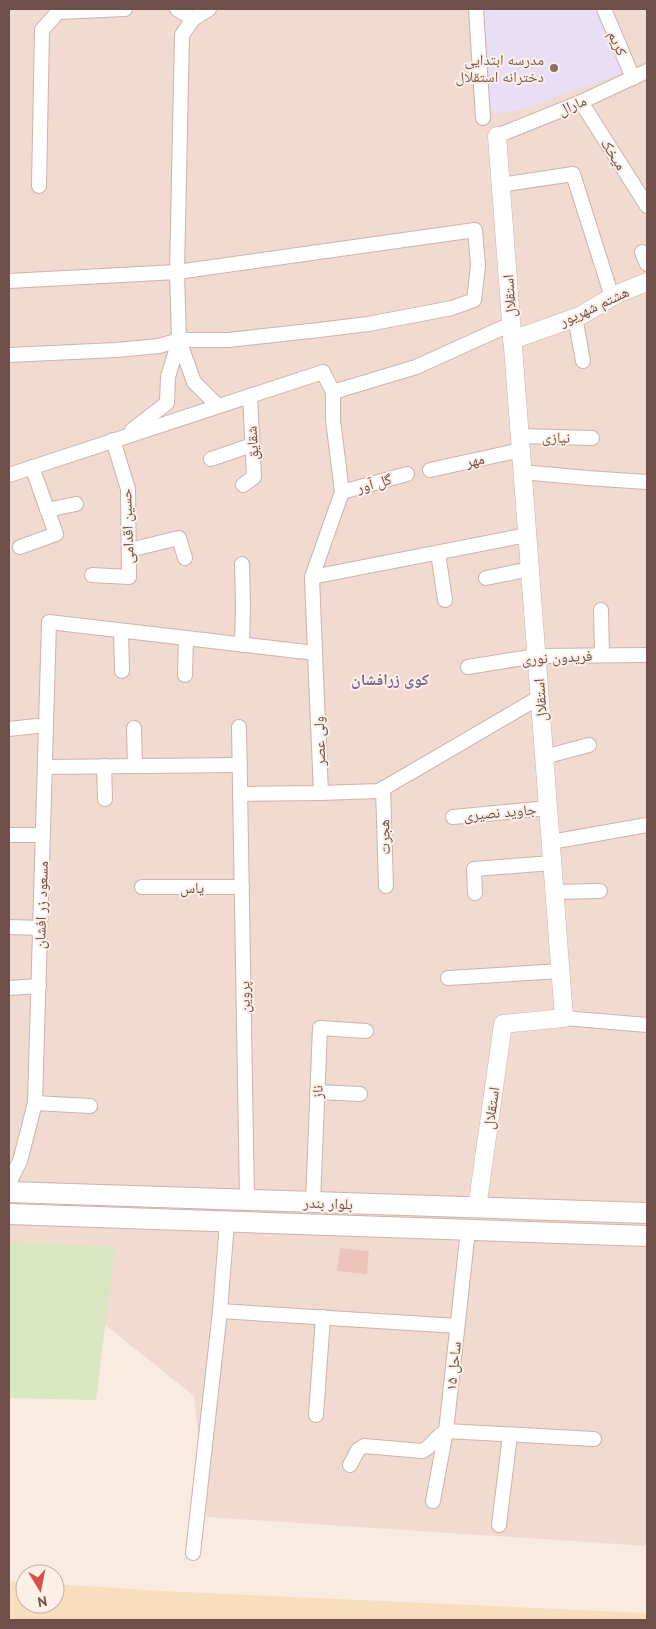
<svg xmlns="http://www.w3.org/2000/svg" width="656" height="1629" viewBox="0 0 656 1629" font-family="'PT Sans','Noto Naskh Arabic',sans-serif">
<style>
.residential{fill:#f1dbd0}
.education{fill:#e8def6}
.green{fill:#d8e6c1}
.sand{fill:#f7debe}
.building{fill:#edc4bb}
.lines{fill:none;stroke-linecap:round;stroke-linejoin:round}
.minor-casing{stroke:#ccb3ac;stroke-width:16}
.tertiary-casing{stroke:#ccb3ac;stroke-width:19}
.secondary-casing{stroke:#cfb2aa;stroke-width:22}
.minor{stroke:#fff;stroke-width:14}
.tertiary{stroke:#fff;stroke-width:18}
.secondary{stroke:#fff;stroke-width:20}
.education-dot{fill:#8d6e63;stroke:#fdf0e7;stroke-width:2}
.labels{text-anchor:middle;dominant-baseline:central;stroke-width:4;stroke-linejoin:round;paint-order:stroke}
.street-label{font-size:15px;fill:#6f4f4a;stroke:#fdf0e7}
.education-label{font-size:15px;fill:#785e54;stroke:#fdf0e7;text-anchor:end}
.neighbourhood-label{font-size:16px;font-weight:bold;fill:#796692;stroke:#fdf0e7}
</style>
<rect width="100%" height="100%" fill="#faebe1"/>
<polygon class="residential" points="9,9 647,9 647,1546 207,1517 194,1396 9,1248"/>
<polygon class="education" points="483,9 596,9 625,72 526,108 495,114 486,99 485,64 489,59"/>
<polygon class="green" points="10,1242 115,1247 96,1400 9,1398 9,1262"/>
<polygon class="sand" points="9,1581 25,1582 25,1604 55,1604 55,1584 162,1591 647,1613 647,1620 9,1620"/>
<polygon class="building" points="340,1248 369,1251 367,1274 337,1271"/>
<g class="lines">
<g class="minor-casing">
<g id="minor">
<polyline points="177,9 193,19 209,9"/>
<polyline points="476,9 483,118"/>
<polyline points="604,9 633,78"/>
<polyline points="581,102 647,206"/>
<polyline points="497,136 581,102 647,71"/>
<polyline points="500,185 573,174 612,297"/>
<polyline points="39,186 42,30 58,12 125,9"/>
<polyline points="642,252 647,264"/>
<polyline points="9,281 177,272 179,340"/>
<polyline points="575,317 583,361"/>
<polyline points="9,355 116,350 159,346 179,340 228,340 319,330 368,324 452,308 474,300 478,266 475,230 177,272 182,35 193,19"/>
<polyline points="132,430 167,403 168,377 179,340 194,382 218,406"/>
<polyline points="520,436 592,438"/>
<polyline points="211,459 252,445"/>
<polyline points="430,470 521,450"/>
<polyline points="522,472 587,478 647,482"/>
<polyline points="9,475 323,372 333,392 416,367 511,324"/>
<polyline points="243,485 254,477 250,396"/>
<polyline points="342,492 407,474"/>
<polyline points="47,510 76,504"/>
<polyline points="20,547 56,534 32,467"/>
<polyline points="129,550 179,538 185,558"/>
<polyline points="438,553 445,600"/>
<polyline points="92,575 129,577 128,489 113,440"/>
<polyline points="312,577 527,535"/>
<polyline points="486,578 530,569"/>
<polyline points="601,610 602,655"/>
<polyline points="121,632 122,671"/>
<polyline points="242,645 243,606 242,564"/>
<polyline points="315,653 312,577 342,492 333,420 333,392"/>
<polyline points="468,667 536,656 647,655"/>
<polyline points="185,675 186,639"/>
<polyline points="239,727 247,1200"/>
<polyline points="134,728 135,766"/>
<polyline points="9,729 46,725"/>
<polyline points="544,757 589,745"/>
<polyline points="104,766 105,799"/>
<polyline points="45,767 240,765"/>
<polyline points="383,788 386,886"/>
<polyline points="321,793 379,791 540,697"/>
<polyline points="453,817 548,808"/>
<polyline points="9,835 43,835"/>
<polyline points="551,842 647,825"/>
<polyline points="142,887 242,887"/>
<polyline points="554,892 600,891"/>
<polyline points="475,893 474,869 552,863"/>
<polyline points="9,927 40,928"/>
<polyline points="448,978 561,971"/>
<polyline points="9,988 39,986"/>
<polyline points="564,1018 647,1025"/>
<polyline points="317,1092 360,1094"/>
<polyline points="35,1103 90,1106"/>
<polyline points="9,1183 20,1161 35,1103 49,622 315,653 321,793 240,794"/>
<polyline points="313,1202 320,1028 366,1031"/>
<polyline points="220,1311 457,1326"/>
<polyline points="316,1415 323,1317"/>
<path d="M350 1465 358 1450 364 1446 422 1451C431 1448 435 1437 446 1431L594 1439"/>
<polyline points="433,1501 446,1431 468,1230"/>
<polyline points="499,1525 510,1435"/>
<polyline points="193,1553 220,1311 227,1222"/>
</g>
</g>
<g class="tertiary-casing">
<g id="tertiary">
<polyline points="512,340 580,316 617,294 647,282"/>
<polyline points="477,1208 503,1024 564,1018 497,136"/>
</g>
</g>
<g class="secondary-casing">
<g id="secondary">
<polyline points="9,1192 647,1213"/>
<polyline points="9,1214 647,1236"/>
</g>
</g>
<use href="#minor" class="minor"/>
<use href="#tertiary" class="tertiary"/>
<use href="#secondary" class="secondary"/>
</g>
<circle class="education-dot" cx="554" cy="68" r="5"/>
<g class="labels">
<g class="street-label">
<text transform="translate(618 43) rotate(66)">کریم</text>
<text transform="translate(572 105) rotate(-23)">مارال</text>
<text transform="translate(614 154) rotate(58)">میخک</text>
<text transform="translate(509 296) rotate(-94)">استقلال</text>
<text transform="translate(594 306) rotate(-25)">هشتم شهریور</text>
<text transform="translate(556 437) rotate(2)">نیازی</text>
<text transform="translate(252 443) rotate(-93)">شقایق</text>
<text transform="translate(475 460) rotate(-12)">مهر</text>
<text transform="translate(374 483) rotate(-15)">گل آور</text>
<text transform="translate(127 526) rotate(-92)">حسین اقدامی</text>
<text transform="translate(557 657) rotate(-3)">فریدون نوری</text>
<text transform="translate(540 700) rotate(-94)">استقلال</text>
<text transform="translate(319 741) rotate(-92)">ولی عصر</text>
<text transform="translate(500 812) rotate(-5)">جاوید نصیری</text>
<text transform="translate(384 837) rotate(-92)">هجرت</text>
<text x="192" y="887">یاس</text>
<text transform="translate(41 905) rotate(-88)">مسعود زر افشان</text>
<text transform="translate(244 997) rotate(-91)">پروین</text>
<text transform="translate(317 1092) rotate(-88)">ناز</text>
<text transform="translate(491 1108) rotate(-82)">استقلال</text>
<text transform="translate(328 1203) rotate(2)">بلوار بندر</text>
<text transform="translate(453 1366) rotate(-84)">ساحل ۱۵</text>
</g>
<g class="education-label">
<text x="544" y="59">مدرسه ابتدایی<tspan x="544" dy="17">دخترانه استقلال</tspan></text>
</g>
<g class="neighbourhood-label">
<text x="390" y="679">کوی زرافشان</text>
</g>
</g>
<rect width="656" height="1629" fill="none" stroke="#6f4f4a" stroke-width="20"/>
<g transform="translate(40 1589) rotate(170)"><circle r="24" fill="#fdf0e7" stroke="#c4b0a8"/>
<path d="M0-4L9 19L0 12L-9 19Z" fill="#dc4f4f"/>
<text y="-8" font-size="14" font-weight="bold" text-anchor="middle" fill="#6f4f4a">N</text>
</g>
</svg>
